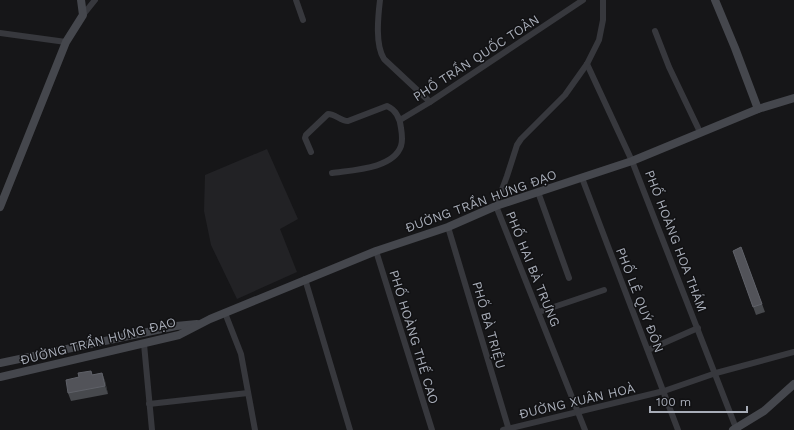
<svg xmlns="http://www.w3.org/2000/svg" width="794" height="430" viewBox="0 0 794 430" font-family="'Work Sans',sans-serif">
<style>
.built{fill:#222225}
.lines{fill:none;stroke-linecap:round;stroke-linejoin:round}
.street{stroke:#37383d;stroke-width:6}
.secondary{stroke:#45474d;stroke-width:8}
.wall{fill:#47494d}
.shaded-wall{fill:#2f3033}
.building{fill:#525359;stroke:#5f6168}
.labels{text-anchor:middle;dominant-baseline:central;stroke-width:3;stroke-linejoin:round;paint-order:stroke}
.street-label{font-size:13px;fill:#a8adb8;stroke:#111113}
</style>
<rect width="100%" height="100%" fill="#161618"/>
<polygon class="built" points="267,149 298,219 280,229 297,272 237,299 211,245 204,211 205,175"/>
<g class="lines">
<g class="street">
<polyline points="296,0 303,20"/>
<path d="M380 0C378 17 375 45 384 59L430 102"/>
<polyline points="83,15 95,0"/>
<polyline points="655,31 669,67 700,132"/>
<polyline points="0,33 66,42"/>
<polyline points="587,64 632,161 736,428"/>
<polyline points="400,120 430,102 583,0"/>
<path d="M311 152 305 138 306 135 328 114C336 114 340 121 348 121L387 106C396 110 400 119 401 128 402 134 403 140 401 146 393 169 352 170 332 173"/>
<polyline points="582,178 678,430"/>
<polyline points="538,192 569,278"/>
<polyline points="448,227 509,430"/>
<polyline points="376,251 432,430"/>
<polyline points="305,279 350,430"/>
<polyline points="539,312 604,290"/>
<polyline points="225,313 241,354 255,430"/>
<polyline points="144,344 152,430"/>
<polyline points="648,350 698,328"/>
<polyline points="149,404 248,393"/>
<polyline points="503,430 664,391 716,373 794,352"/>
<polyline points="585,430 496,206 507,176 517,145 521,139 565,95 587,64 599,40 603,20 603,0"/>
</g>
<g class="secondary">
<polyline points="715,0 735,48 758,109"/>
<polyline points="0,207 66,42 83,15 81,0"/>
<polyline points="0,363 176,326 197,324"/>
<polyline points="0,377 179,335 210,319 376,251 448,227 496,206 632,161 758,109 794,98"/>
<polyline points="733,430 764,411 794,384"/>
</g>
</g>
<g class="wall">
<polygon points="741,247 765,312 756,315 733,251"/>
<polygon points="102,373 105,381 108,394 71,401 68,393 79,377"/>
</g>
<polygon class="shaded-wall" points="102,373 105,381 108,394 105,386"/>
<g class="building">
<polygon points="741,247 762,304 753,307 733,251"/>
<polygon points="91,371 92,375 102,373 105,386 68,393 66,380 79,377 78,373"/>
</g>
<g class="labels">
<g class="street-label">
<text transform="translate(476 58) rotate(-33)">PHỐ TRẦN QUỐC TOẢN</text>
<text transform="translate(481 201) rotate(-20)">ĐƯỜNG TRẦN HƯNG ĐẠO</text>
<text transform="translate(676 241) rotate(69)">PHỐ HOÀNG HOA THÁM</text>
<text transform="translate(533 269) rotate(68)">PHỐ HAI BÀ TRƯNG</text>
<text transform="translate(640 300) rotate(69)">PHỐ LÊ QUÝ ĐÔN</text>
<text transform="translate(489 325) rotate(74)">PHỐ BÀ TRIỆU</text>
<text transform="translate(414 337) rotate(73)">PHỐ HOÀNG THẾ CAO</text>
<text transform="translate(98 341) rotate(-14)">ĐƯỜNG TRẦN HƯNG ĐẠO</text>
<text transform="translate(577 401) rotate(-13)">ĐƯỜNG XUÂN HOÀ</text>
</g>
</g>
<path d="M650 406v6h97v-6" fill="none" stroke="#a8adb8" stroke-width="2"/>
<text x="656" y="406" font-size="12" fill="#a8adb8" stroke="#111113" stroke-width="3" paint-order="stroke">100 m</text>
</svg>
